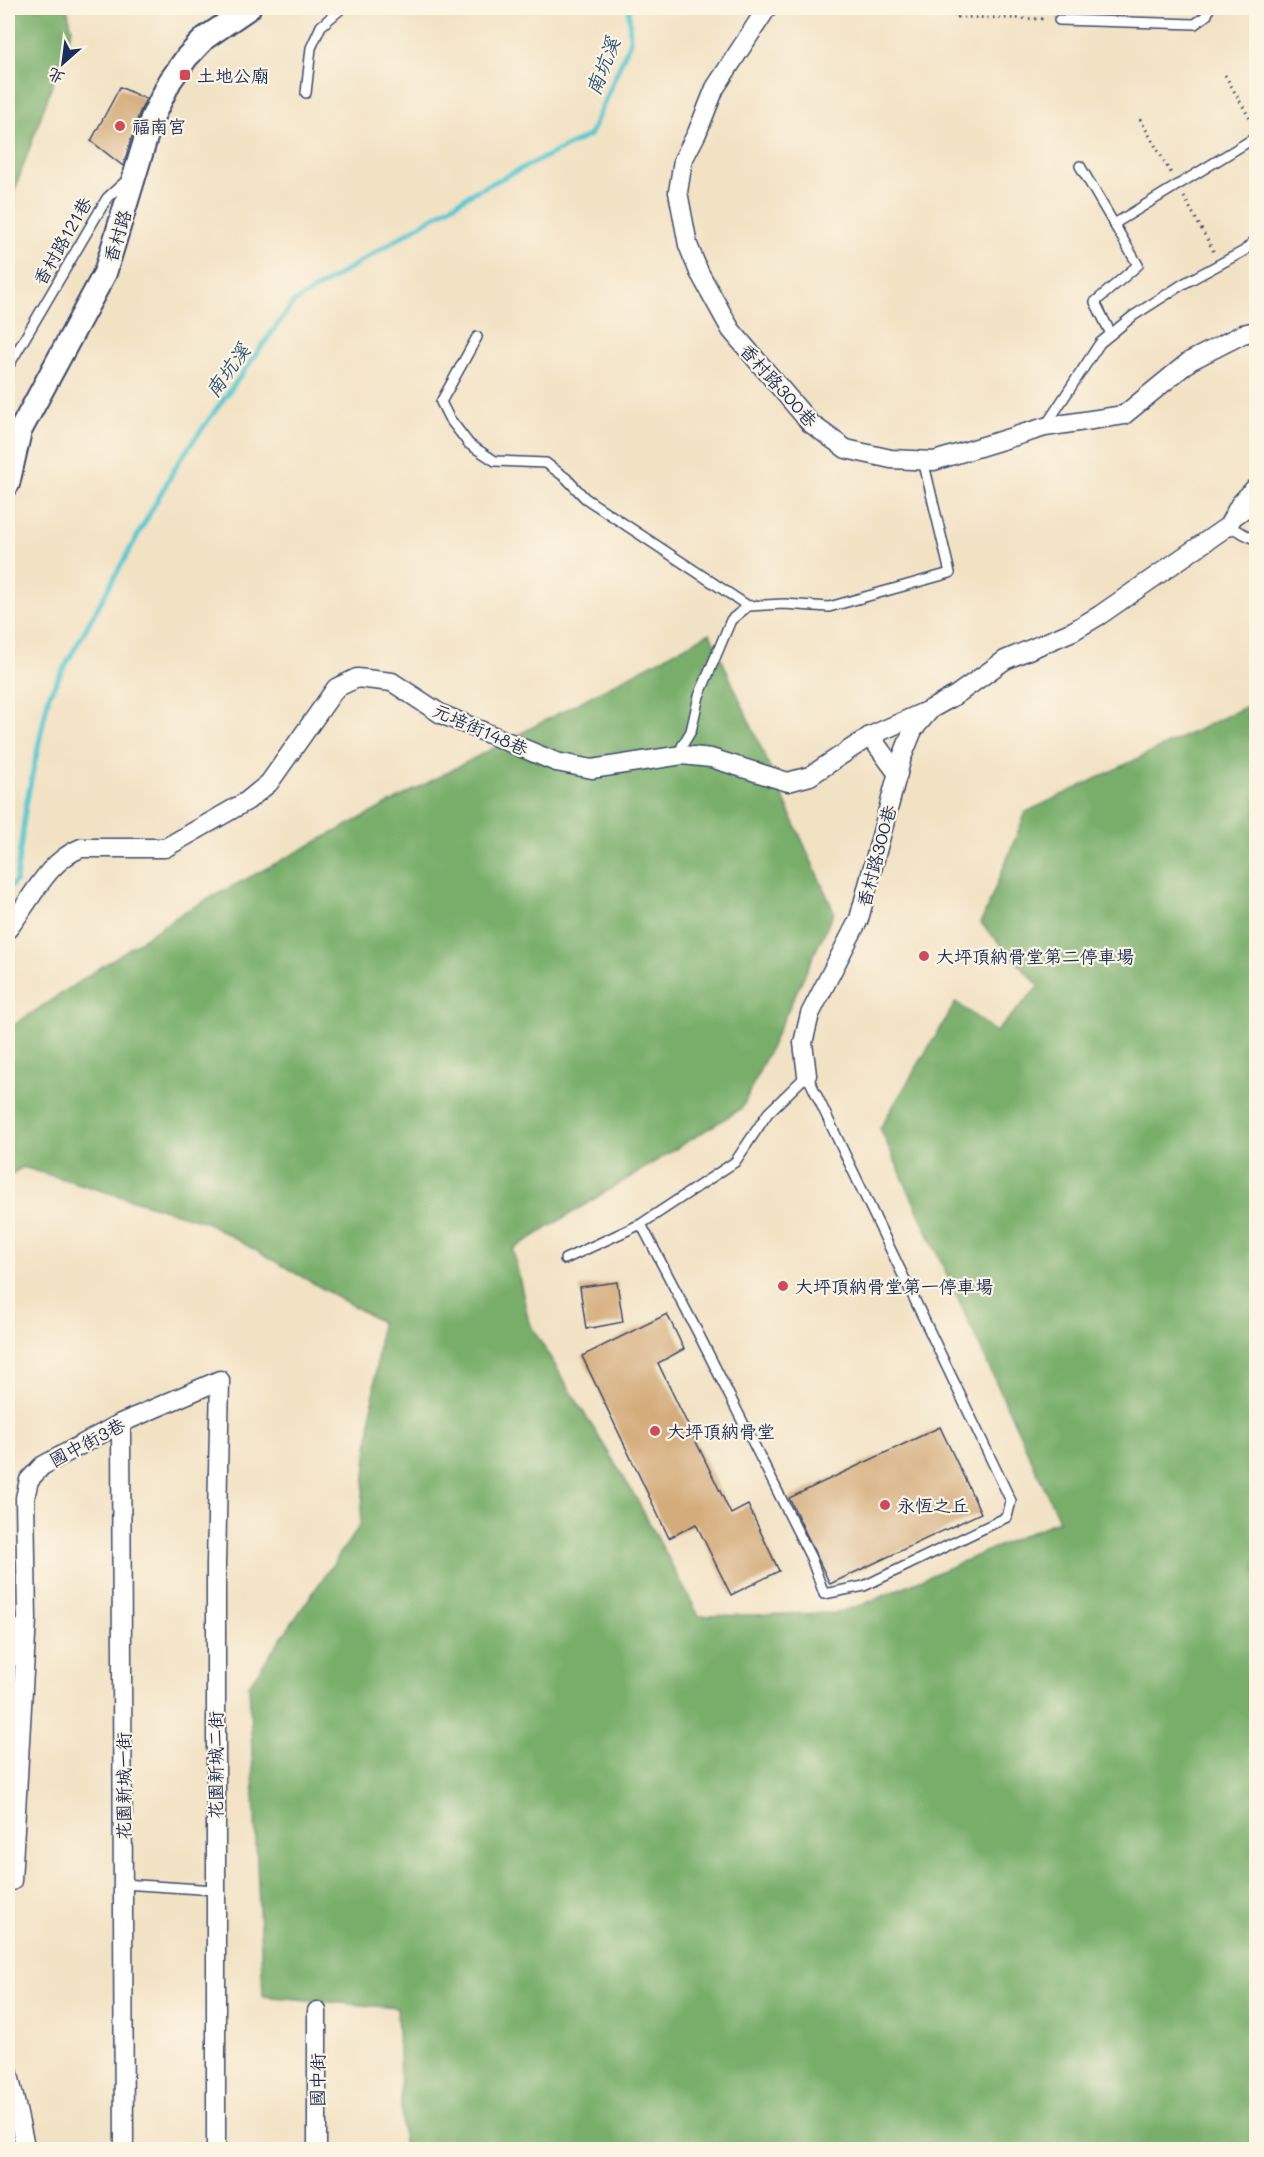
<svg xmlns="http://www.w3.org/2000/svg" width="1264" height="2157" viewBox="0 0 1264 2157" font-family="Mali,'LXGW WenKai TC',sans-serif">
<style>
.forest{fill:#78ae6b;stroke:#4a6e64;stroke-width:1.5}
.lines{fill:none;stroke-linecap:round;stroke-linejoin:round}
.stream{stroke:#5ac8d0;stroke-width:5}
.building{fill:#d4ac7c}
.service-casing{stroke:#3b4a6d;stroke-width:12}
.minor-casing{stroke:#3b4a6d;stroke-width:21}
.tertiary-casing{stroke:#3b4a6d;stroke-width:26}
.path{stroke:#3b4a6d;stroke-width:3;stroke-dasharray:1.5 4.5;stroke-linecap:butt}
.service{stroke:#fff;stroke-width:9}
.minor{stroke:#fff;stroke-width:18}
.tertiary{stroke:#fff;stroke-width:22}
.poi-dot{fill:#d1495b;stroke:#fcf5e5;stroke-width:2}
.labels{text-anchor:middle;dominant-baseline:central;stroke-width:4.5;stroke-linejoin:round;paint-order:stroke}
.poi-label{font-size:18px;fill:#1b2f5e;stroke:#fcf5e5;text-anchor:start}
.street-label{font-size:18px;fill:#1b2f5e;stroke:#fcf5e5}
.water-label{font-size:20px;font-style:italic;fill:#2b557a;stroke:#fcf5e5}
</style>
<rect width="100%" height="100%" fill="#fcf5e5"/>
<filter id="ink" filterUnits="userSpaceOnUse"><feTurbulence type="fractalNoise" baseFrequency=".0167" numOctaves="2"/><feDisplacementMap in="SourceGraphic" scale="12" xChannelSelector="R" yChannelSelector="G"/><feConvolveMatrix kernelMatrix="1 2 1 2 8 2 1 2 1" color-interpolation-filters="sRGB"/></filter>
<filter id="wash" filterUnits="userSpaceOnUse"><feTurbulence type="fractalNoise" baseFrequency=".008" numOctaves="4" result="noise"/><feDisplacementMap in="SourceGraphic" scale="24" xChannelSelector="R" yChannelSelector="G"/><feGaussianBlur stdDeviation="1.35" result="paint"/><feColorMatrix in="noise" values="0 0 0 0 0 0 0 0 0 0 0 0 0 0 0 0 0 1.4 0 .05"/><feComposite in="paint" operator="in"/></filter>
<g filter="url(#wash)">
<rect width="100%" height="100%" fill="#f2e2c4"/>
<g class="forest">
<polygon points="8,8 67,8 72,29 8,209"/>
<polygon points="710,633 834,912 742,1108 513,1249 529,1323 635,1496 699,1616 835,1613 862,1605 1059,1520 880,1128 956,1002 996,1032 1039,986 981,923 1026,812 1256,702 1256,2149 403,2149 397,2008 263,1996 249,1685 360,1525 381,1322 206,1222 23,1167 8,1176 8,1029 184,912"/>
</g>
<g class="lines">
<polyline class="stream" points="8,889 16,881 26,805 49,695 179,461 293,303 476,191 590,135 630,42 629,8"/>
</g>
<g id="blocks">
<g class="building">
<polygon points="120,87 146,99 139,114 123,166 91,141"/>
<polygon points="617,1282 623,1322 586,1329 580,1287"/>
<polygon points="667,1314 684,1349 658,1363 731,1514 748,1505 779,1571 731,1595 696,1524 669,1538 582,1356"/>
<polygon points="940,1427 981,1513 830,1584 789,1498"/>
</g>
</g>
</g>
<g filter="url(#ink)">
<use href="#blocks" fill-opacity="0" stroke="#3b4a6d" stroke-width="1.5"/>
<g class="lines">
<g class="service-casing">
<g id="service">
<polyline points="1059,20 1195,24 1207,15 1209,8"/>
<polyline points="306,93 311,48 321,26 342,8"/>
<polyline points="1080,166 1138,265 1095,302 1111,334"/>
<polyline points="1114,224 1256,137"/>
<polyline points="477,337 441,402 449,418 469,444 495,461 546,463 566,478 585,498 748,606"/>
<polyline points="8,367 107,198 129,178"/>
<polyline points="1046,425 1100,343 1133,316 1183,284 1244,251 1256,239"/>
<polyline points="1256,506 1228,526 1256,540"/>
<polyline points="682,755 682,746 691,731 699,696 731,620 748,606 784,604 829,607 950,573 923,460"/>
<polyline points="565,1259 641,1224 735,1162 768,1113 807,1075 1011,1501 1007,1517 864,1586 824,1594 811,1558 697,1331 641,1224"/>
<polyline points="123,1884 215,1890"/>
</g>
</g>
<g class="minor-casing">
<g id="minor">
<polyline points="767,8 715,88 697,133 683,160 678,192 688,245 699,272 731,330 810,423 846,449 891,459 934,461 1045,427 1124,415 1190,361 1243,334 1256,331"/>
<polyline points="870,736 898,774"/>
<path d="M8 929C31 901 46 862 81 848H165L247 801 269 783 336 688 357 678 392 682 441 714 556 762 592 769 682 755 711 758 788 782 810 776 870 736 931 709"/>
<polyline points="807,1075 803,1043 810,1014 859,919 902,757 913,730 931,709 956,695 1005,660 1073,631 1100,615 1228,526 1240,504 1256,487"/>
<polyline points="121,1423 124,2150"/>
<polyline points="8,1660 24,1626"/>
<polyline points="12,1881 27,1619 25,1498 29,1480 42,1466 121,1423 220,1380 216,1564 216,2150"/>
<polyline points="8,2070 26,2150"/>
<polyline points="317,2150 317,2011"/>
</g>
</g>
<g class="tertiary-casing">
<polyline id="tertiary" points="8,484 20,431 105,273 152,118 170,81 187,57 205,38 249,8"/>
</g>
<g class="path">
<polyline points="955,8 954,17 1047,19"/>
<polyline points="1225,75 1253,124"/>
<polyline points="1140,119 1172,175"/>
<polyline points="1184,197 1215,254"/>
</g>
<use href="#service" class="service"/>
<use href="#minor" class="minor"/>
<use href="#tertiary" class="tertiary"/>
</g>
</g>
<g class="poi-dot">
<rect x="179" y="69" width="12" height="12" rx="3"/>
<circle cx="120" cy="126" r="6"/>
<circle cx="924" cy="956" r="6"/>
<circle cx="783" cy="1286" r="6"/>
<circle cx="655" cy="1431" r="6"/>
<circle cx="885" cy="1505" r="6"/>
</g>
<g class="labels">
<g class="poi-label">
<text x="197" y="75">土地公廟</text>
<text x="132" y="126">福南宮</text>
<text x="936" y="956">大坪頂納骨堂第二停車場</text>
<text x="795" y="1286">大坪頂納骨堂第一停車場</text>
<text x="667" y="1431">大坪頂納骨堂</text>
<text x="897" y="1505">永恆之丘</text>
</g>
<g class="street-label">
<text transform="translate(117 236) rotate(-73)">香村路</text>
<text transform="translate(62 241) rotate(-60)">香村路121巷</text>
<text transform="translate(779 385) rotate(48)">香村路300巷</text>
<text transform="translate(481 729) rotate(24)">元培街148巷</text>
<text transform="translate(876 856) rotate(-75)">香村路300巷</text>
<text transform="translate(87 1442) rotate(-28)">國中街3巷</text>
<text transform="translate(215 1765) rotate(-90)">花園新城二街</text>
<text transform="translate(123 1786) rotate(-90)">花園新城一街</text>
<text transform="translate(317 2080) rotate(-90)">國中街</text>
</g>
<g class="water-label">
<text transform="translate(602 66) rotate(-69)">南坑溪</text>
<text transform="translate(227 370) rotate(-54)">南坑溪</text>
</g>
</g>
<rect width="1264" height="2157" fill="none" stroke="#fcf5e5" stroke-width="30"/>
<g transform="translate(63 63) rotate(208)" stroke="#fcf5e5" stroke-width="4.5" paint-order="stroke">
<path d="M0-4.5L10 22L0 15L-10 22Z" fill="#1b2f5e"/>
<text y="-9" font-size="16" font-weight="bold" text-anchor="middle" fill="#1b2f5e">北</text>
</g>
</svg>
